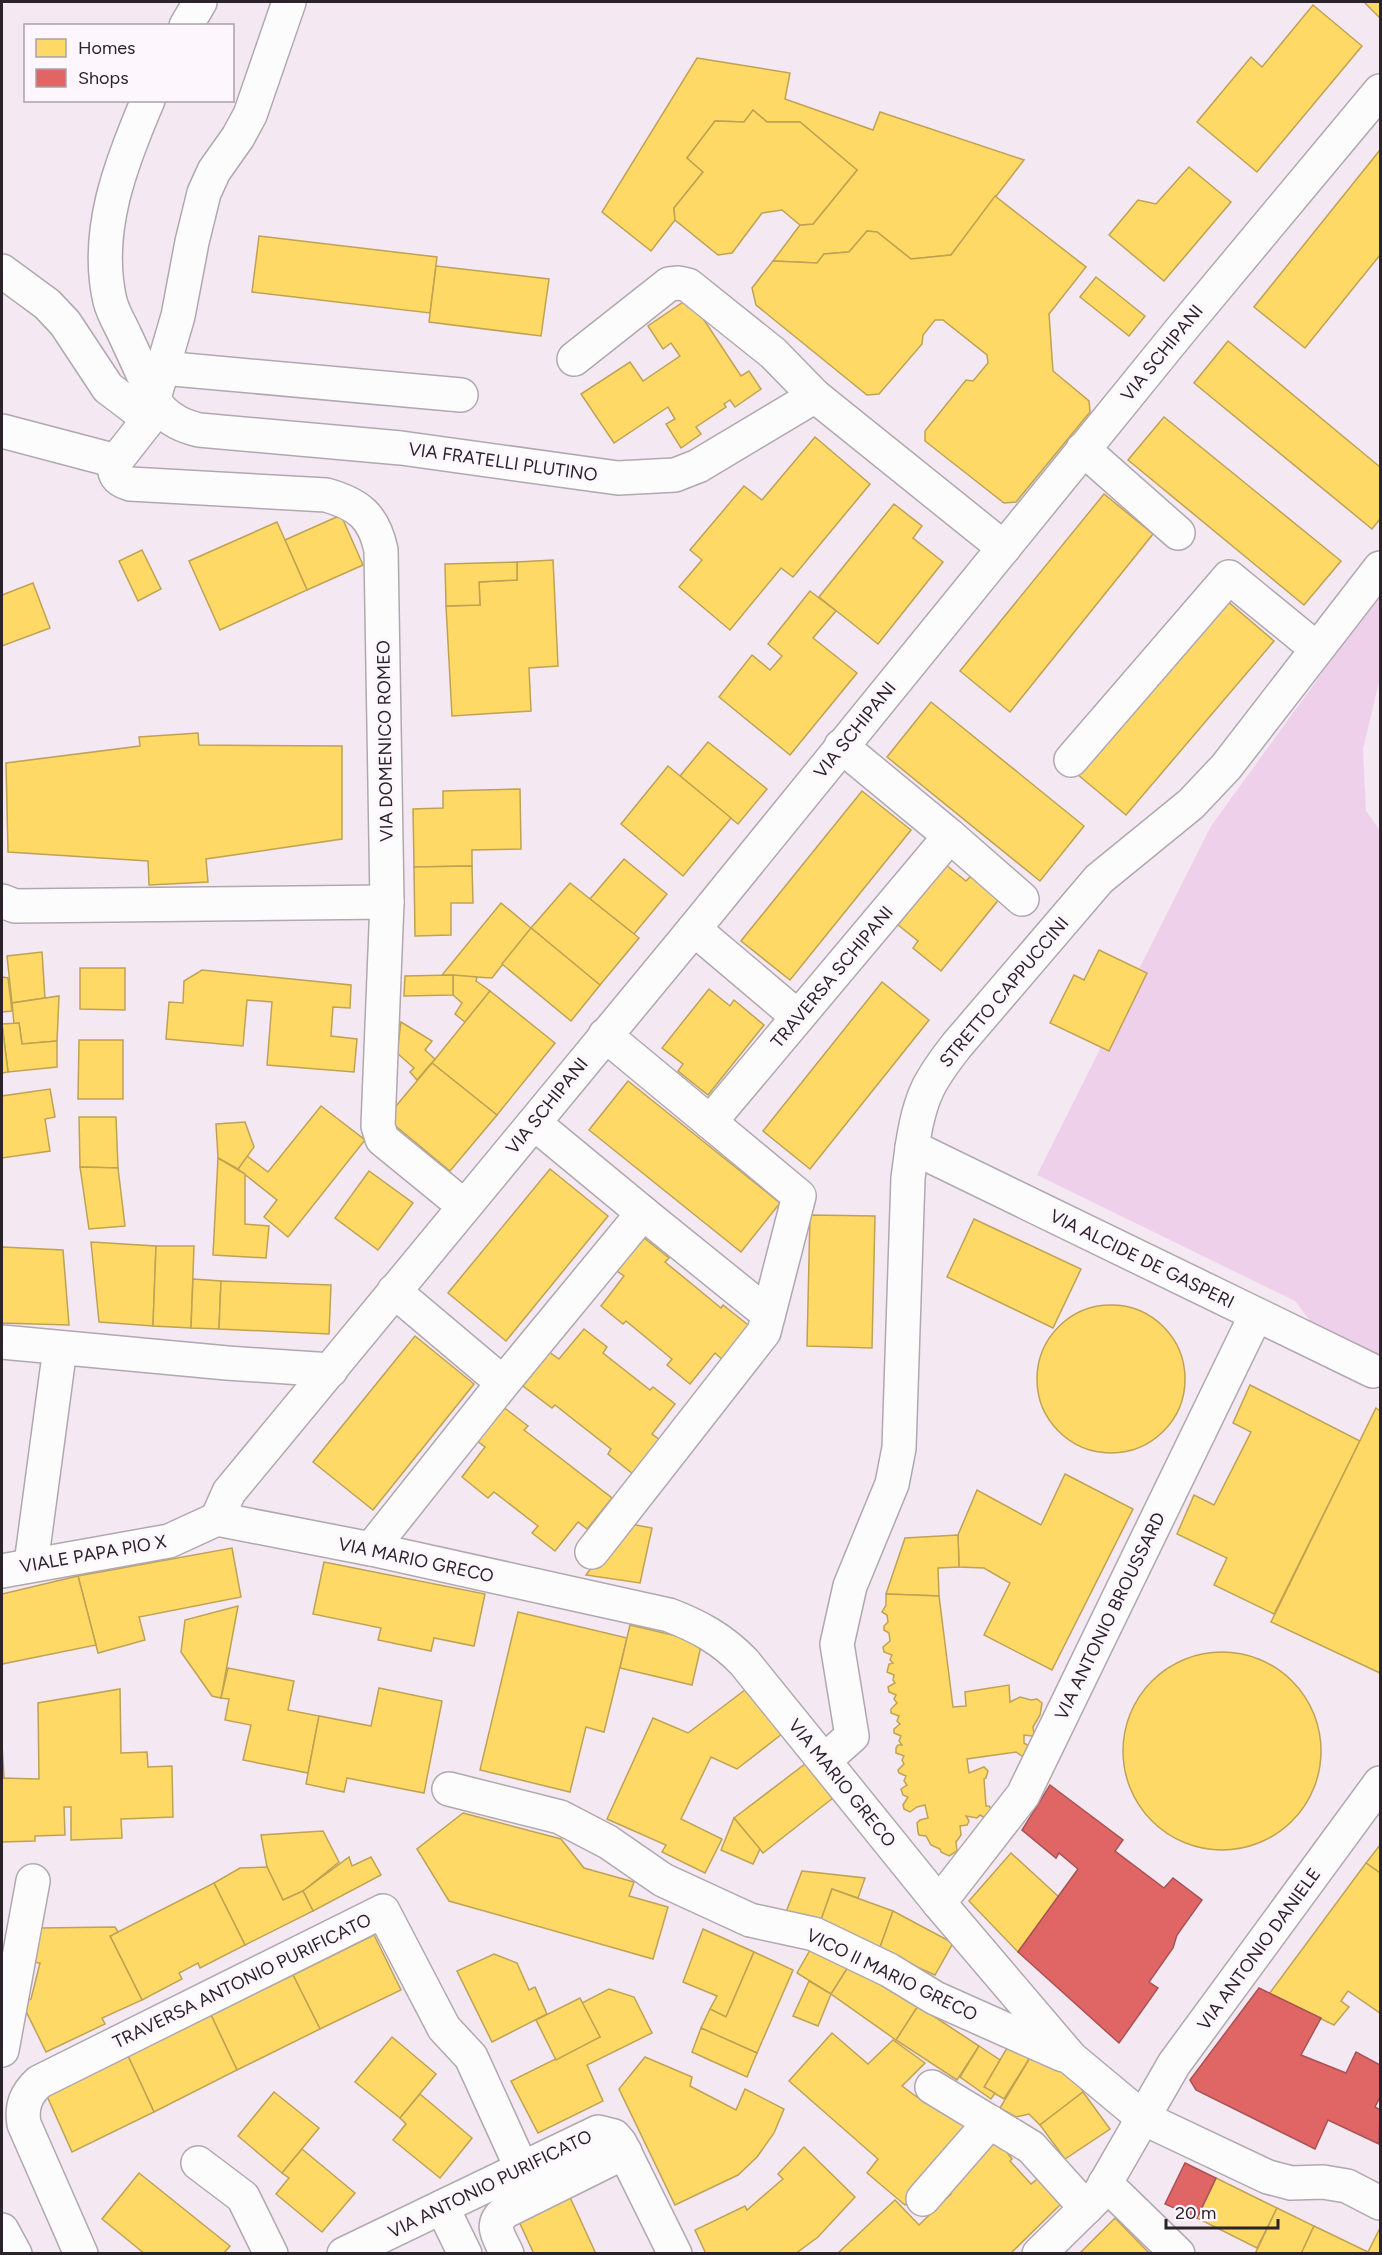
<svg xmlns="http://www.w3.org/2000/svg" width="1382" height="2255" viewBox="0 0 1382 2255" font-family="Figtree,sans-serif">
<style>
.green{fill:#efd0eb}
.homes{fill:#ffd966;stroke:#bfa254;stroke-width:1.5}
.shops{fill:#e06666;stroke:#a95254;stroke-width:1.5}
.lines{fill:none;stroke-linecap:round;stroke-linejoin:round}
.minor-casing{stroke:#b0a8af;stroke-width:36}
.minor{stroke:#fdfcfd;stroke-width:33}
.labels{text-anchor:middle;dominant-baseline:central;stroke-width:6;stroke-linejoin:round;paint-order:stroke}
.street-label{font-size:18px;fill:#2a2329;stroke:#fef6fd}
</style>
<rect width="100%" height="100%" fill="#f4e8f2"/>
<polygon class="green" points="1380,593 1380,678 1363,749 1366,811 1380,830 1380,1362 1335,1353 1295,1301 1037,1175 1101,1047 1109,1051 1147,973 1139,969 1211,826"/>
<g class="homes">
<polygon points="1364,2 1380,2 1380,18"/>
<polygon points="1313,5 1362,46 1257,172 1197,122 1251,57 1262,67"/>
<polygon points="697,58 790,73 785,99 873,130 880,112 1024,160 951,255 911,259 877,232 867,231 849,252 824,254 817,263 773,261 800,225 813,224 857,170 800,122 767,122 753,110 744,122 715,121 687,158 703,172 674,208 675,220 651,251 602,212"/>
<polygon points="753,110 767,122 800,122 857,170 813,224 800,225 782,210 762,213 732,253 718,255 675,220 674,208 703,172 687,158 715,121 744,122"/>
<polygon points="1380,150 1380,255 1305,348 1254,307"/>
<polygon points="1189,167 1231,202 1164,281 1109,235 1138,200 1156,204"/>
<polygon points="995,196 1086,267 1049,314 1053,371 1089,401 1090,412 1016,502 1004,503 925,441 925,431 966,380 973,381 988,363 987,355 943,320 935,320 923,335 922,344 879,394 867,395 756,305 752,288 773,261 817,263 824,254 849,252 867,231 877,232 911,259 951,255"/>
<polygon points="259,236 437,257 430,313 252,292"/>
<polygon points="436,266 549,279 541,336 429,322"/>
<polygon points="1096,277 1145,316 1129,336 1080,297"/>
<polygon points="692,296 707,318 704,320 741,376 749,371 761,389 735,407 730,400 724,404 726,407 696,427 701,434 681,448 666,424 675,419 668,407 614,443 581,394 630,362 643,381 680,356 671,343 663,349 648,326"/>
<polygon points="1228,341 1380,467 1380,519 1372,529 1194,383"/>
<polygon points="1164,417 1341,561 1304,605 1128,460"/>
<polygon points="815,437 870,484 793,577 781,568 730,630 679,587 702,560 690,550 744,486 762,500"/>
<polygon points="1104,494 1153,534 1010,712 960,671"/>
<polygon points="894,504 922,526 913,538 943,562 878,644 819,597"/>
<polygon points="341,515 363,565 307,590 285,540"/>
<polygon points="277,522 307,590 220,630 189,561"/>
<polygon points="142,550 161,589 138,601 119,561"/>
<polygon points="553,560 558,666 529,668 531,711 452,716 446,606 480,605 479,582 517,580 517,562"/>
<polygon points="517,562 517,580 479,582 480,605 446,606 445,564"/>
<polygon points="33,583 50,628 2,646 2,595"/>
<polygon points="810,591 836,611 813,638 857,673 790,755 719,697 752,655 770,670 782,656 768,644"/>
<polygon points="1226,600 1274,641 1126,815 1077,774"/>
<polygon points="931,702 1084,826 1040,881 887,757"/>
<polygon points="198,733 199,745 342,746 342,839 206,859 208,882 149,885 148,861 8,852 6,763 140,746 139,737"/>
<polygon points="708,742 767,789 738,824 680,776"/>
<polygon points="668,766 731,818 683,876 621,824"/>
<polygon points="520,789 521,849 472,850 472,866 414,867 413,809 443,808 443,791"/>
<polygon points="862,791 911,830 790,980 741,941"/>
<polygon points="624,859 667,894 634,934 590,899"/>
<polygon points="946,865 966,881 972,875 1000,898 941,971 913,948 918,941 898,925"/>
<polygon points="472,866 473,903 451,903 451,935 415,936 414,867"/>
<polygon points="570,883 639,938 600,985 531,928"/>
<polygon points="501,903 531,928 492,978 442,975"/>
<polygon points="531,928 600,985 571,1021 502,964"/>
<polygon points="1099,950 1147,973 1109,1051 1050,1023 1074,975 1084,980"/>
<polygon points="42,952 45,998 12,1003 7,956"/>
<polygon points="80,968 125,968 125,1010 80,1009"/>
<polygon points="202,970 351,985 350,1008 333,1007 331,1036 357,1039 354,1072 267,1065 272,1002 247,1000 243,1046 166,1039 169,1002 183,1003 184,981"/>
<polygon points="453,975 477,977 476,981 490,991 465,1022 455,1014 462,1003 453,995"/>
<polygon points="453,975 453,995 404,996 405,976"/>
<polygon points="2,977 8,978 12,1011 2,1012"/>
<polygon points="882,982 929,1020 810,1169 763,1131"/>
<polygon points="709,989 730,1006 734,1000 764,1025 708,1095 678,1071 683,1064 662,1048"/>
<polygon points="490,991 555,1043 497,1115 432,1063"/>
<polygon points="59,996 57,1041 22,1044 19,1023 14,1024 12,1003"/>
<polygon points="401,1022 432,1041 425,1050 435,1059 417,1080 410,1072 414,1068 397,1053"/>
<polygon points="19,1023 22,1044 57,1041 57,1067 8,1072 2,1024"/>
<polygon points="2,1024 8,1072 2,1073"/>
<polygon points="79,1040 123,1040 123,1099 78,1099"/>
<polygon points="432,1063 497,1115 450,1171 386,1118"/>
<polygon points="628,1081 780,1203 741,1252 589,1130"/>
<polygon points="50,1089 55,1117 45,1119 50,1151 2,1158 2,1096"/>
<polygon points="321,1106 365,1140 288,1237 264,1217 277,1200 238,1169 247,1156 268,1172"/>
<polygon points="79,1117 116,1117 118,1168 80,1167"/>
<polygon points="245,1122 254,1147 238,1169 218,1158 216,1124"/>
<polygon points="218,1158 245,1174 245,1224 269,1226 266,1258 213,1255"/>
<polygon points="80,1167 118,1168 125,1226 89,1229"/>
<polygon points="550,1169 608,1216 506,1341 448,1293"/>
<polygon points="369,1171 413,1203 378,1250 335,1218"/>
<polygon points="810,1215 875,1216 872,1348 807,1346"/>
<polygon points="974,1219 1081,1269 1053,1328 947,1277"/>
<polygon points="643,1237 669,1258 665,1262 721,1308 723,1305 752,1328 725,1362 715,1353 690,1384 667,1365 672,1359 626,1321 623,1324 601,1306 624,1276 617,1271"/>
<polygon points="91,1242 156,1246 153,1326 99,1322"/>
<polygon points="156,1246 194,1246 191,1328 153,1326"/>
<polygon points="2,1247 63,1250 69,1325 2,1323"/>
<polygon points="193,1279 221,1281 219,1329 191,1328"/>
<polygon points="221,1281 331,1285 329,1334 219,1329"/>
<circle cx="1111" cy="1379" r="74"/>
<polygon points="584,1329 607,1347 603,1353 650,1390 653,1387 675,1404 652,1434 660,1440 633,1474 608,1454 611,1449 555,1405 552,1408 523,1386 549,1352 559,1359"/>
<polygon points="415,1336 474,1384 373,1510 313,1462"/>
<polygon points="1250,1385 1360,1441 1274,1614 1214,1585 1227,1558 1177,1534 1194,1495 1214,1505 1251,1432 1233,1423"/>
<polygon points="502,1406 528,1426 524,1430 612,1498 587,1529 578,1522 555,1551 532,1533 538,1526 494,1492 488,1498 462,1477 485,1447 476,1440"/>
<polygon points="1376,1408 1380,1411 1380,1673 1271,1622"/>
<polygon points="1065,1474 1133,1509 1052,1670 984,1635 1010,1583 984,1568 959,1567 958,1535 977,1490 1041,1525"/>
<polygon points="625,1523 652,1528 640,1583 586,1575"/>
<polygon points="958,1535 959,1567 938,1568 939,1596 886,1594 905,1538"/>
<polygon points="232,1548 241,1597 139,1617 145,1640 98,1653 78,1576"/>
<polygon points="324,1562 485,1594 474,1646 434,1638 431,1651 378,1640 381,1628 313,1614"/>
<polygon points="78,1576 96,1645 2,1664 2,1594"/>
<polygon points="886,1594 939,1596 953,1707 966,1706 965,1692 1009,1685 1010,1702 1020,1697 1031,1700 1037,1699 1042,1703 1040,1715 1033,1727 1034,1734 1032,1736 1024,1735 1024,1743 1029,1746 1025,1756 1022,1756 1016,1752 967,1759 969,1773 984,1767 988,1771 986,1778 984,1779 986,1806 989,1806 993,1812 985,1818 980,1815 977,1818 966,1816 969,1821 967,1825 960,1826 961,1835 956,1842 957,1851 949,1856 941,1852 940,1849 931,1845 926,1836 919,1835 918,1832 917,1823 920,1820 928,1818 925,1805 917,1807 910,1812 904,1809 903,1805 908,1797 903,1795 901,1789 907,1785 904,1781 906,1776 899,1773 898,1770 904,1764 902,1760 904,1756 896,1753 896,1748 898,1745 902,1745 899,1741 901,1736 894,1733 894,1729 900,1724 897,1721 899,1716 891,1713 891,1709 897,1703 894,1699 896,1695 889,1692 888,1687 895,1683 893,1680 894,1675 887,1672 889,1664 893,1663 890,1660 892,1655 884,1652 883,1647 890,1641 889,1633 884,1630 884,1626 888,1622 887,1615 882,1612 886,1605"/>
<polygon points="238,1606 221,1698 212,1696 181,1652 185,1620"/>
<polygon points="518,1612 627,1638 604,1732 586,1727 570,1792 480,1770"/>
<polygon points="630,1625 702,1642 692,1685 620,1668"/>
<circle cx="1222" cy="1751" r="99"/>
<polygon points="228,1668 294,1681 288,1710 319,1716 308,1773 243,1760 251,1725 225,1720 229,1699 221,1698"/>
<polygon points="379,1688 442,1701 424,1793 347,1778 344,1792 306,1784 319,1716 371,1726"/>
<polygon points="120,1689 121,1753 147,1752 148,1767 172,1766 173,1817 121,1819 122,1838 71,1840 71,1807 64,1807 65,1835 35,1836 35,1841 2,1842 2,1778 39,1779 38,1703"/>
<polygon points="745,1690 782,1734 737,1769 711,1757 681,1819 722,1839 705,1873 662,1852 666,1845 607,1819 653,1718 688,1733"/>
<polygon points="2,1744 4,1778 2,1778"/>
<polygon points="805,1764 833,1798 763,1853 734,1818"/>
<polygon points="463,1813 561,1839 584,1868 634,1882 629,1896 668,1907 653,1959 449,1901 417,1849"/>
<polygon points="734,1818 760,1849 753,1864 721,1850"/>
<polygon points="323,1831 339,1862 303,1891 283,1900 267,1867 261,1835"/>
<polygon points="1380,1845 1380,1873 1366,1863"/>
<polygon points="1011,1853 1059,1897 1018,1952 969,1901"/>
<polygon points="349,1857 352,1866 371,1857 381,1875 313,1911 303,1891"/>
<polygon points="1366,1863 1380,1873 1380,2013 1348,1991 1341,2001 1349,2007 1334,2025 1269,1994"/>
<polygon points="267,1867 283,1900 303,1891 313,1911 245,1945 214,1883 240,1868"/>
<polygon points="802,1871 865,1878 858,1898 832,1889 820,1923 786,1912"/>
<polygon points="214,1883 245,1945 200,1968 198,1963 179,1973 182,1979 142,2000 110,1936"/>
<polygon points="832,1889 893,1911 879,1950 818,1928"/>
<polygon points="893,1911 953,1943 935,1975 879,1950"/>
<polygon points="115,1927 118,1932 110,1936 142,2000 102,2018 105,2024 46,2052 22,2003 31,1999 40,1963 33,1962 40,1928"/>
<polygon points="703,1929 754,1952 726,2017 710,2009 717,1996 683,1982"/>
<polygon points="374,1935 401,1990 320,2029 293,1975"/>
<polygon points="814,1943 850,1964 831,1994 797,1973"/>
<polygon points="754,1952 793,1970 757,2053 701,2028 710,2009 726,2017"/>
<polygon points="494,1954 517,1963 529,1990 535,1987 547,2014 492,2042 457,1971"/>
<polygon points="850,1964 918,2006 896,2040 831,1994"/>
<polygon points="293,1975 320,2029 237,2070 211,2015"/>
<polygon points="809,1981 831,1994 818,2026 793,2016"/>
<polygon points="609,1989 634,1997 652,2033 587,2065 603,2101 538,2133 511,2081 600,2037 582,2003"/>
<polygon points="580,1998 600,2037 556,2060 536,2020"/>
<polygon points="918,2006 979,2046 957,2080 896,2040"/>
<polygon points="211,2015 237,2070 154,2112 128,2056"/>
<polygon points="701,2028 757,2053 747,2077 692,2052"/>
<polygon points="832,2033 868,2064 893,2040 925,2063 902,2086 925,2103 930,2097 969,2130 905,2205 867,2173 878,2159 789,2081"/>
<polygon points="392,2037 436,2074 400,2118 355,2082"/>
<polygon points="1010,2043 1031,2056 1004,2099 984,2087"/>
<polygon points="979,2046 1000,2060 984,2087 995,2093 991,2099 960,2077"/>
<polygon points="128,2056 154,2112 72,2152 47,2096"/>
<polygon points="1031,2056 1079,2081 1083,2092 1040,2125 1029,2114 1016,2117 1000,2108"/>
<polygon points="645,2057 692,2077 690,2086 736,2110 745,2089 784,2109 774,2133 757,2157 738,2175 675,2205 619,2089"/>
<polygon points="274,2092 319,2128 282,2173 238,2136"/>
<polygon points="1083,2092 1110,2129 1065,2159 1040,2125"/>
<polygon points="420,2094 472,2138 440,2178 393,2140 406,2124 400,2118"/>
<polygon points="995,2137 1012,2159 1010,2161 1031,2184 1040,2177 1063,2202 1010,2254 837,2254 895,2200 919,2225 951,2194 946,2188"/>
<polygon points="804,2147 855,2197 818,2237 795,2254 706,2254 695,2230 745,2206 747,2210 783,2179 778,2174"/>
<polygon points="302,2149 355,2193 322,2232 276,2194 289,2178 282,2173"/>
<polygon points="139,2173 230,2246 223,2254 145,2254 102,2219"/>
<polygon points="1216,2178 1277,2208 1257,2248 1197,2218"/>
<polygon points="568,2193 596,2254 534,2254 517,2217"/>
<polygon points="1277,2208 1314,2226 1301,2254 1255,2254"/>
<polygon points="1115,2218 1150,2254 1079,2254"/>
<polygon points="1314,2226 1368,2252 1368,2254 1301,2254"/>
<polygon points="1380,2228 1380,2254 1368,2254 1368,2252"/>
</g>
<g class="shops">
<polygon points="1050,1785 1123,1840 1115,1851 1164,1888 1173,1878 1202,1900 1177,1935 1173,1948 1149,1982 1158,1988 1119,2043 1018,1952 1078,1869 1059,1853 1056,1858 1022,1830"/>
<polygon points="1259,1988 1321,2018 1301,2055 1346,2073 1356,2052 1380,2065 1380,2097 1375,2107 1380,2110 1379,2144 1328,2120 1315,2149 1196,2090 1190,2080"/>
<polygon points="1185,2163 1216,2178 1197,2218 1165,2204"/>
</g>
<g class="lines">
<g class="minor-casing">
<g id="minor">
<polyline points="186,26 200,2"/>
<path d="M148 100C121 163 94 232 110 301 113 313 120 324 125 335 135 356 144 377 154 398"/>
<path d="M2 271 47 304 65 323 108 388 149 419 160 409C172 421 183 426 199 430L401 448 618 478 675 475 698 466 815 396 1004 548"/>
<polyline points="574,359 669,284 679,283 688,285 773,353 815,396"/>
<polyline points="162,368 461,395"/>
<polyline points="160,409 154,398 178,316 192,242 204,193 214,171 238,137 250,115 289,2"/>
<path d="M149 419 116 461C112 474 117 480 130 484L326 495C359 504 374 517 381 550L387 902 378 1126 382 1139 464 1206"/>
<polyline points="2,431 116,461"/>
<polyline points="1083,449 1178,533"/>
<polyline points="1071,760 1229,577 1317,649"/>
<polyline points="950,836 1022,899"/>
<polyline points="2,901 15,906 387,902"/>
<polyline points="694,929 798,1017"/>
<polyline points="605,1035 710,1122 950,836 841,746"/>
<polyline points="912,1147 1373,1371"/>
<polyline points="643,1213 768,1314"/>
<polyline points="394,1291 503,1383"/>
<polyline points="2,1342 227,1363 331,1370"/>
<polyline points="217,1519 229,1492 694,929 1180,331 1380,91"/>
<path d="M217 1519 371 1549 669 1615C698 1626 722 1639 744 1662L939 1903 1071 2058 1143 2118 1268 2177 1291 2183 1323 2182 1347 2186 1380 2203"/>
<polyline points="371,1549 503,1383 643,1213 534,1123"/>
<polyline points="592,1552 764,1332 799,1196 710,1122"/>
<polyline points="31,1564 60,1348"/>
<polyline points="2,1571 169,1541 217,1519"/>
<path d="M825 1760 852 1736 837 1644 850 1586 892 1484 899 1448 908 1178C912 1149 915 1115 928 1088 936 1072 946 1059 957 1045L1099 879 1191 804 1226 767 1380 568"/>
<polyline points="449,1789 560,1817 608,1842 663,1880 750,1920 814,1934 889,1970 935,1998 1063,2055"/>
<polyline points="939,1903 1023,1795 1256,1315"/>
<polyline points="2,2050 33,1881"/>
<polyline points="932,2087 1031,2147 1086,2208"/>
<polyline points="198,2163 243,2197 271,2254"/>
<polyline points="1105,2183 1178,2254"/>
<polyline points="923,2199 990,2122"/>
<polyline points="442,2207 465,2254"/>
<polyline points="2,2230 15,2254"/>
<path d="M81 2254 24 2124C21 2106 26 2094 39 2082L383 1911 444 2028 471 2057 522 2169"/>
<polyline points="344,2254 598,2132 614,2136 620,2143 675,2254"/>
<path d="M507 2254C499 2236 488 2225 506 2211L625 2152"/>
<polyline points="1039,2254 1098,2196 1174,2064 1380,1783"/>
</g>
</g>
<use href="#minor" class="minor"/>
</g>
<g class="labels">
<g class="street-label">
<text transform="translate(1162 353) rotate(-51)">VIA SCHIPANI</text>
<text transform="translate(503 462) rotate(8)">VIA FRATELLI PLUTINO</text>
<text transform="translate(855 730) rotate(-51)">VIA SCHIPANI</text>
<text transform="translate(385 741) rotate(-91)">VIA DOMENICO ROMEO</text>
<text transform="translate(832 977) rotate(-50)">TRAVERSA SCHIPANI</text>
<text transform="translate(1004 992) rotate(-50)">STRETTO CAPPUCCINI</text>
<text transform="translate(547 1106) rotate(-51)">VIA SCHIPANI</text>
<text transform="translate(1142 1259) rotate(26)">VIA ALCIDE DE GASPERI</text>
<text transform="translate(93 1554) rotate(-10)">VIALE PAPA PIO X</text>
<text transform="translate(416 1560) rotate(12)">VIA MARIO GRECO</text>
<text transform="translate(1110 1616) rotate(-64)">VIA ANTONIO BROUSSARD</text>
<text transform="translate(842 1783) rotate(51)">VIA MARIO GRECO</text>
<text transform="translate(1259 1949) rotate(-54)">VIA ANTONIO DANIELE</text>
<text transform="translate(892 1975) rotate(26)">VICO II MARIO GRECO</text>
<text transform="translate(242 1981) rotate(-26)">TRAVERSA ANTONIO PURIFICATO</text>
<text transform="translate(490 2184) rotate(-26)">VIA ANTONIO PURIFICATO</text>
</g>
</g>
<rect width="1382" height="2255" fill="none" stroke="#2a2329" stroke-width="6"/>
<rect x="24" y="24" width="210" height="78" fill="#fef6fd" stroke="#a9a2a8" stroke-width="1.5"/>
<rect x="36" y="39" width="30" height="18" fill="#ffd966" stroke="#a9a2a8" stroke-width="1.5"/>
<text x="78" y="54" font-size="18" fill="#2a2329">Homes</text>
<rect x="36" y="69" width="30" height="18" fill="#e06666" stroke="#a9a2a8" stroke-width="1.5"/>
<text x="78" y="84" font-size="18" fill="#2a2329">Shops</text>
<path d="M1166 2219v9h112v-9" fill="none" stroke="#2a2329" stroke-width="3"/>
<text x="1175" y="2219" font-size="18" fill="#2a2329" stroke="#fef6fd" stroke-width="4.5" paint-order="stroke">20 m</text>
</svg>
